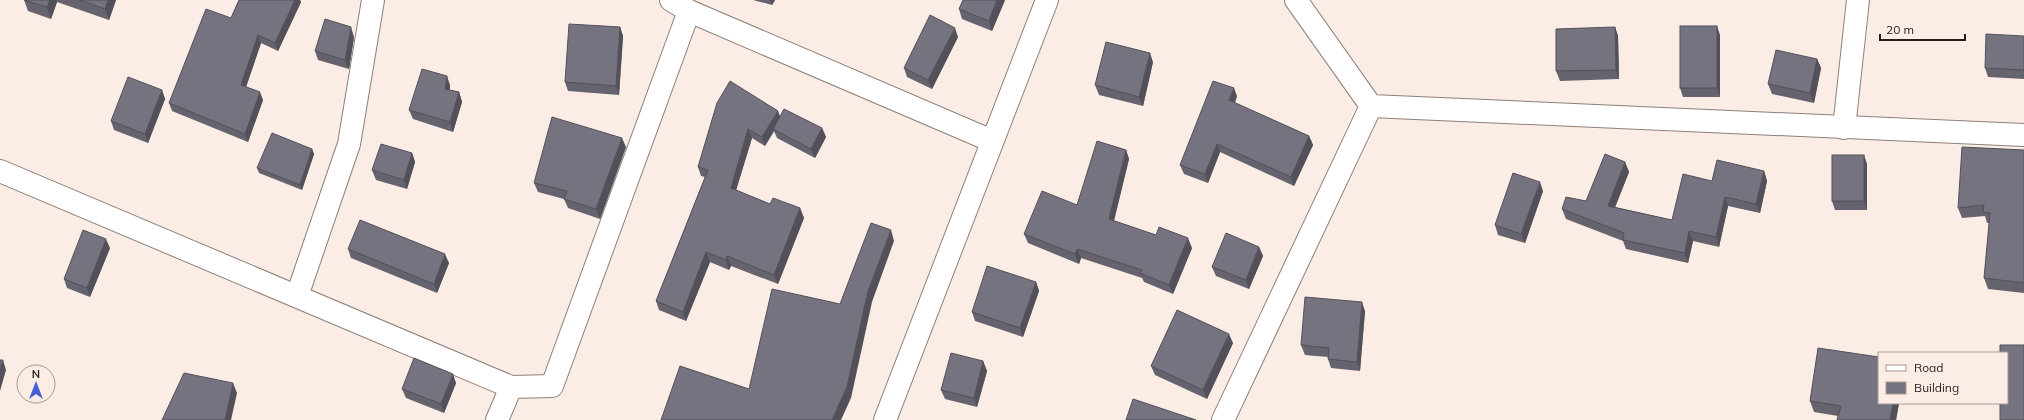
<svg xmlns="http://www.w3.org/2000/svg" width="2024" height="420" viewBox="0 0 2024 420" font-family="Mulish,sans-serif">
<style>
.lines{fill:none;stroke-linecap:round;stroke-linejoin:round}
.street-casing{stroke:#8c8079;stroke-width:24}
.street{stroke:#fff;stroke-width:22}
.wall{fill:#65636d}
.shaded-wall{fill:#525059}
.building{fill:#75737f;stroke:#525059}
</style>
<rect width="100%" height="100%" fill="#fbede5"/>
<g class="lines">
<g class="street-casing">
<g id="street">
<polyline points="671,0 689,11 992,141"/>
<polyline points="1296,0 1371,106 2024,135"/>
<polyline points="1844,128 1858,0"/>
<polyline points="0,171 511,387 497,420"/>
<polyline points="297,296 349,144 373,0"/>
<polyline points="511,387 552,386 689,11"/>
<polyline points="885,420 1047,0"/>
<polyline points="1223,420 1371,106"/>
</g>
</g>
<use href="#street" class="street"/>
</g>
<g class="wall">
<polygon points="24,0 116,0 109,20 57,2 51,19 28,11"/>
<polygon points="239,0 300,0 301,2 278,51 261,43 246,87 263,100 248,142 172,111 169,103 231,18"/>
<polygon points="753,0 775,0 772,5"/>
<polygon points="963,0 1005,0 992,31 962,19 959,9"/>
<polygon points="620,27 623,36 619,95 568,91 565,82"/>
<polygon points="1615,27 1618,36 1619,79 1560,81 1556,71"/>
<polygon points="1720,35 1720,97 1683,97 1680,88"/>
<polygon points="2024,36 2024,79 1988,77 1985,68"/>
<polygon points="354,37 349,69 318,60 315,51"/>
<polygon points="958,37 932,89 907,77 904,68"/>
<polygon points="1817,59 1821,68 1814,103 1772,94 1768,84"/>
<polygon points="1153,62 1143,106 1099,95 1095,85"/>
<polygon points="450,85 450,90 459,92 462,102 453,132 413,119 409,110"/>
<polygon points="162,90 165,99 148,143 114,130 111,121"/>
<polygon points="1237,96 1235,103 1309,136 1313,145 1294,186 1220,152 1208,183 1184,174 1180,165"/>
<polygon points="717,103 778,111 780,117 822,128 826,137 815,158 777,138 774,131 765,146 752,138 736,190 770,204 800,208 804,218 778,284 731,266 729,270 710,262 686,321 659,310 656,301 705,177 701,176 698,167"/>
<polygon points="626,147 600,219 568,208 564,199 538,192 534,183"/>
<polygon points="312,149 314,154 302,190 259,173 257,168"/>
<polygon points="1126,150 1129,159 1114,221 1192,248 1173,294 1144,282 1142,278 1081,258 1079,264 1028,243 1024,234 1077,205"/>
<polygon points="2024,150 2024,293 1988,289 1984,278 1989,223 1987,223 1985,216 1962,218 1958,208"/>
<polygon points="412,153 415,162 407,189 376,180 372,170"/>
<polygon points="1625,162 1629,172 1615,207 1672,220 1712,181 1764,171 1767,181 1760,213 1728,206 1719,247 1693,241 1688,263 1626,249 1623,241 1566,219 1562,209 1586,201"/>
<polygon points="1867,164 1867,210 1835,210 1832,201"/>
<polygon points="1543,191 1525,243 1498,235 1495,225"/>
<polygon points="1259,247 1263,256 1249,289 1216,276 1212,267"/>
<polygon points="110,248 90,297 67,288 64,279"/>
<polygon points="348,249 449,263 437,293 351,258"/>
<polygon points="1036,282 1039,291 1023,337 975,321 972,312"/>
<polygon points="1365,311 1360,371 1331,368 1328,359 1328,357 1305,355 1301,345"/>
<polygon points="1233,343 1207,399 1155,375 1151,366"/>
<polygon points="983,361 987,371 977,407 945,399 941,390"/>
<polygon points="456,383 444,413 406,398 402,389"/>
<polygon points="1810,401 1899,403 1896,420 1837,420 1838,416 1814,412"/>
</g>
<g class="shaded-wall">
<polygon points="50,0 56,0 57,2 51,19 47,7"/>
<polygon points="108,0 116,0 109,20 105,9"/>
<polygon points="295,0 300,0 301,2 278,51 275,43"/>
<polygon points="770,0 775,0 772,5"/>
<polygon points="997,0 1005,0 992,31 989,21"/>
<polygon points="1717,26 1720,35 1720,97 1717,88"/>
<polygon points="351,27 354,37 349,69 345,60"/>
<polygon points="620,27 623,36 619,95 616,86"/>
<polygon points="1615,27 1618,36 1619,79 1616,70"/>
<polygon points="955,28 958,37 932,89 928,80"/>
<polygon points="258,35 261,43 244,93 241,85"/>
<polygon points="1150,53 1153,62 1143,106 1139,97"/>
<polygon points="1817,59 1821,68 1814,103 1810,93"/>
<polygon points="447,76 450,85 448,98 445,89"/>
<polygon points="1234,88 1237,96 1232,109 1229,100"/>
<polygon points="162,90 165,99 148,143 145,134"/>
<polygon points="260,92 263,100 248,142 245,134"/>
<polygon points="459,92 462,102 453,132 450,122"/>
<polygon points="778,111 781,120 773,129 774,131 765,146 762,137"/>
<polygon points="822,128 826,137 815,158 811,149"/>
<polygon points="748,129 752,138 734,197 731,188"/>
<polygon points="1309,136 1313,145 1294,186 1291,177"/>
<polygon points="622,138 626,147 600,219 596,209"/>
<polygon points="1217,144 1220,152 1208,183 1205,174"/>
<polygon points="312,149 314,154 302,190 300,185"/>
<polygon points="1126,150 1129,159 1112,228 1109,219"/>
<polygon points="412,153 415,162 407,189 404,180"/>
<polygon points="1864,155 1867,164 1867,210 1864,201"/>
<polygon points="1625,162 1629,172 1612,215 1608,206"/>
<polygon points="1764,171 1767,181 1760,213 1756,204"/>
<polygon points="1540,182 1543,191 1525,243 1521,234"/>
<polygon points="1725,197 1728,206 1719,247 1716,237"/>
<polygon points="800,208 804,218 778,284 774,275"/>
<polygon points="891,230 894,241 872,302 851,398 841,420 832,420 868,291"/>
<polygon points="1689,231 1693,241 1688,263 1685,253"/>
<polygon points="1188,238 1192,248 1173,294 1169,285"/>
<polygon points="106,239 110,248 90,297 87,288"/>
<polygon points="1259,247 1263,256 1249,289 1246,280"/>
<polygon points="1077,249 1081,258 1079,264 1075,254"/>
<polygon points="706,252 710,262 686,321 683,312"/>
<polygon points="445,254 449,263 437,293 434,284"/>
<polygon points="727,256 731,266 729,270 726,260"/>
<polygon points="1036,282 1039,291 1023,337 1020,328"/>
<polygon points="1362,302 1365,311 1360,371 1357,362"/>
<polygon points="1229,334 1233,343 1207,399 1203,390"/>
<polygon points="3,360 6,370 0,391 0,371"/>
<polygon points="983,361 987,371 977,407 974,398"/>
<polygon points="453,374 456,383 444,413 441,404"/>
<polygon points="233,383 237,393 231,420 225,420"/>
<polygon points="1893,403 1899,403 1896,420 1890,420"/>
</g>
<g class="building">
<polygon points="24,0 50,0 47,7"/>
<polygon points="80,0 108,0 105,9"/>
<polygon points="239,0 295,0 275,43 258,35 241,85 260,92 245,134 169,103 206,9 231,18"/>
<polygon points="963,0 997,0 989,21 959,9"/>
<polygon points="930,15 955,28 928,80 904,68"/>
<polygon points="325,19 351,27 345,60 315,51"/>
<polygon points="569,24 620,27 616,86 565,82"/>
<rect x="1680" y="26" width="37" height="62"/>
<polygon points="1615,27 1616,70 1556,71 1556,29"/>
<polygon points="1986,34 2024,36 2024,70 1985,68"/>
<polygon points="1106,42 1150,53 1139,97 1095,85"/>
<polygon points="1776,50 1817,59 1810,93 1768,84"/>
<polygon points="422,69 447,76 445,89 459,92 450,122 409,110"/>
<polygon points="128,77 162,90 145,134 111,121"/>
<polygon points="730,81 778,111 762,137 748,129 731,188 770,204 773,198 800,208 774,275 727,256 726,260 706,252 683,312 656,301 708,170 698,167 717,103"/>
<polygon points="1213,81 1234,88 1229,100 1309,136 1291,177 1217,144 1205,174 1180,165"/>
<polygon points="784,109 822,128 811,149 773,129"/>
<polygon points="552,117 622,138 596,209 564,199 567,191 534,183"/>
<polygon points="272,133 312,149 300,185 257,168"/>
<polygon points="1097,141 1126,150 1109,219 1156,235 1159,227 1188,238 1169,285 1140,273 1142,270 1077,249 1075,254 1024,234 1042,191 1077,205"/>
<polygon points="381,144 412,153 404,180 372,170"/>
<polygon points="1962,147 2024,150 2024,283 1984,278 1990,213 1983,212 1984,205 1958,208"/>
<polygon points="1605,154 1625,162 1608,206 1672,220 1683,174 1712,181 1717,160 1764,171 1756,204 1725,197 1716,237 1689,231 1685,253 1623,240 1624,233 1562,209 1566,197 1586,201"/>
<rect x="1832" y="155" width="32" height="46"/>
<polygon points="1513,173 1540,182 1521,234 1495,225"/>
<polygon points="360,220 445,254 434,284 348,249"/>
<polygon points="871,223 891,230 868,291 847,387 832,420 661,420 680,366 749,389 772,289 840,304"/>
<polygon points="83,230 106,239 87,288 64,279"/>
<polygon points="1226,233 1259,247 1246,280 1212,267"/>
<polygon points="987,266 1036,282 1020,328 972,312"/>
<polygon points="1305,297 1362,302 1357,362 1328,359 1329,348 1301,345"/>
<polygon points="1177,310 1229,334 1203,390 1151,366"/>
<polygon points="2000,345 2024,345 2024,420 2000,420 2000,403 2007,403 2007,353 2000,353"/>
<polygon points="1818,348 1879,357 1879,403 1893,403 1890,420 1837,420 1841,406 1810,401"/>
<polygon points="951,353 983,361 974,398 941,390"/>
<polygon points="414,358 453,374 441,404 402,389"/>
<polygon points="0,360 3,360 0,371"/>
<polygon points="184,373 233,383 225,420 162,420"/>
<polygon points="1133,399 1196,420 1126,420"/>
</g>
<rect x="1878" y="352" width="130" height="52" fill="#fbede5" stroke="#a59b95"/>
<rect x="1886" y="365" width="20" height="6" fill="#ffffff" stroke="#a59b95"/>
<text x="1914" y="372" font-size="12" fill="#241f1c">Road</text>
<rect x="1886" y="382" width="20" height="12" fill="#75737f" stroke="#a59b95"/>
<text x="1914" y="392" font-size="12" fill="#241f1c">Building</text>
<g transform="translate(36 384)"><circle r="19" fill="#fbede5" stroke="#a59b95"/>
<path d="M0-3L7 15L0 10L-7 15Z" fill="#485ed2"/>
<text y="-6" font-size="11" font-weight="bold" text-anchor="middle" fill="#241f1c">N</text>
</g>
<path d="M1880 34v6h85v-6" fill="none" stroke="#241f1c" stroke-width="2"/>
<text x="1886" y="34" font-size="12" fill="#241f1c" stroke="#fbede5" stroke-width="3" paint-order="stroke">20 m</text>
</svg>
